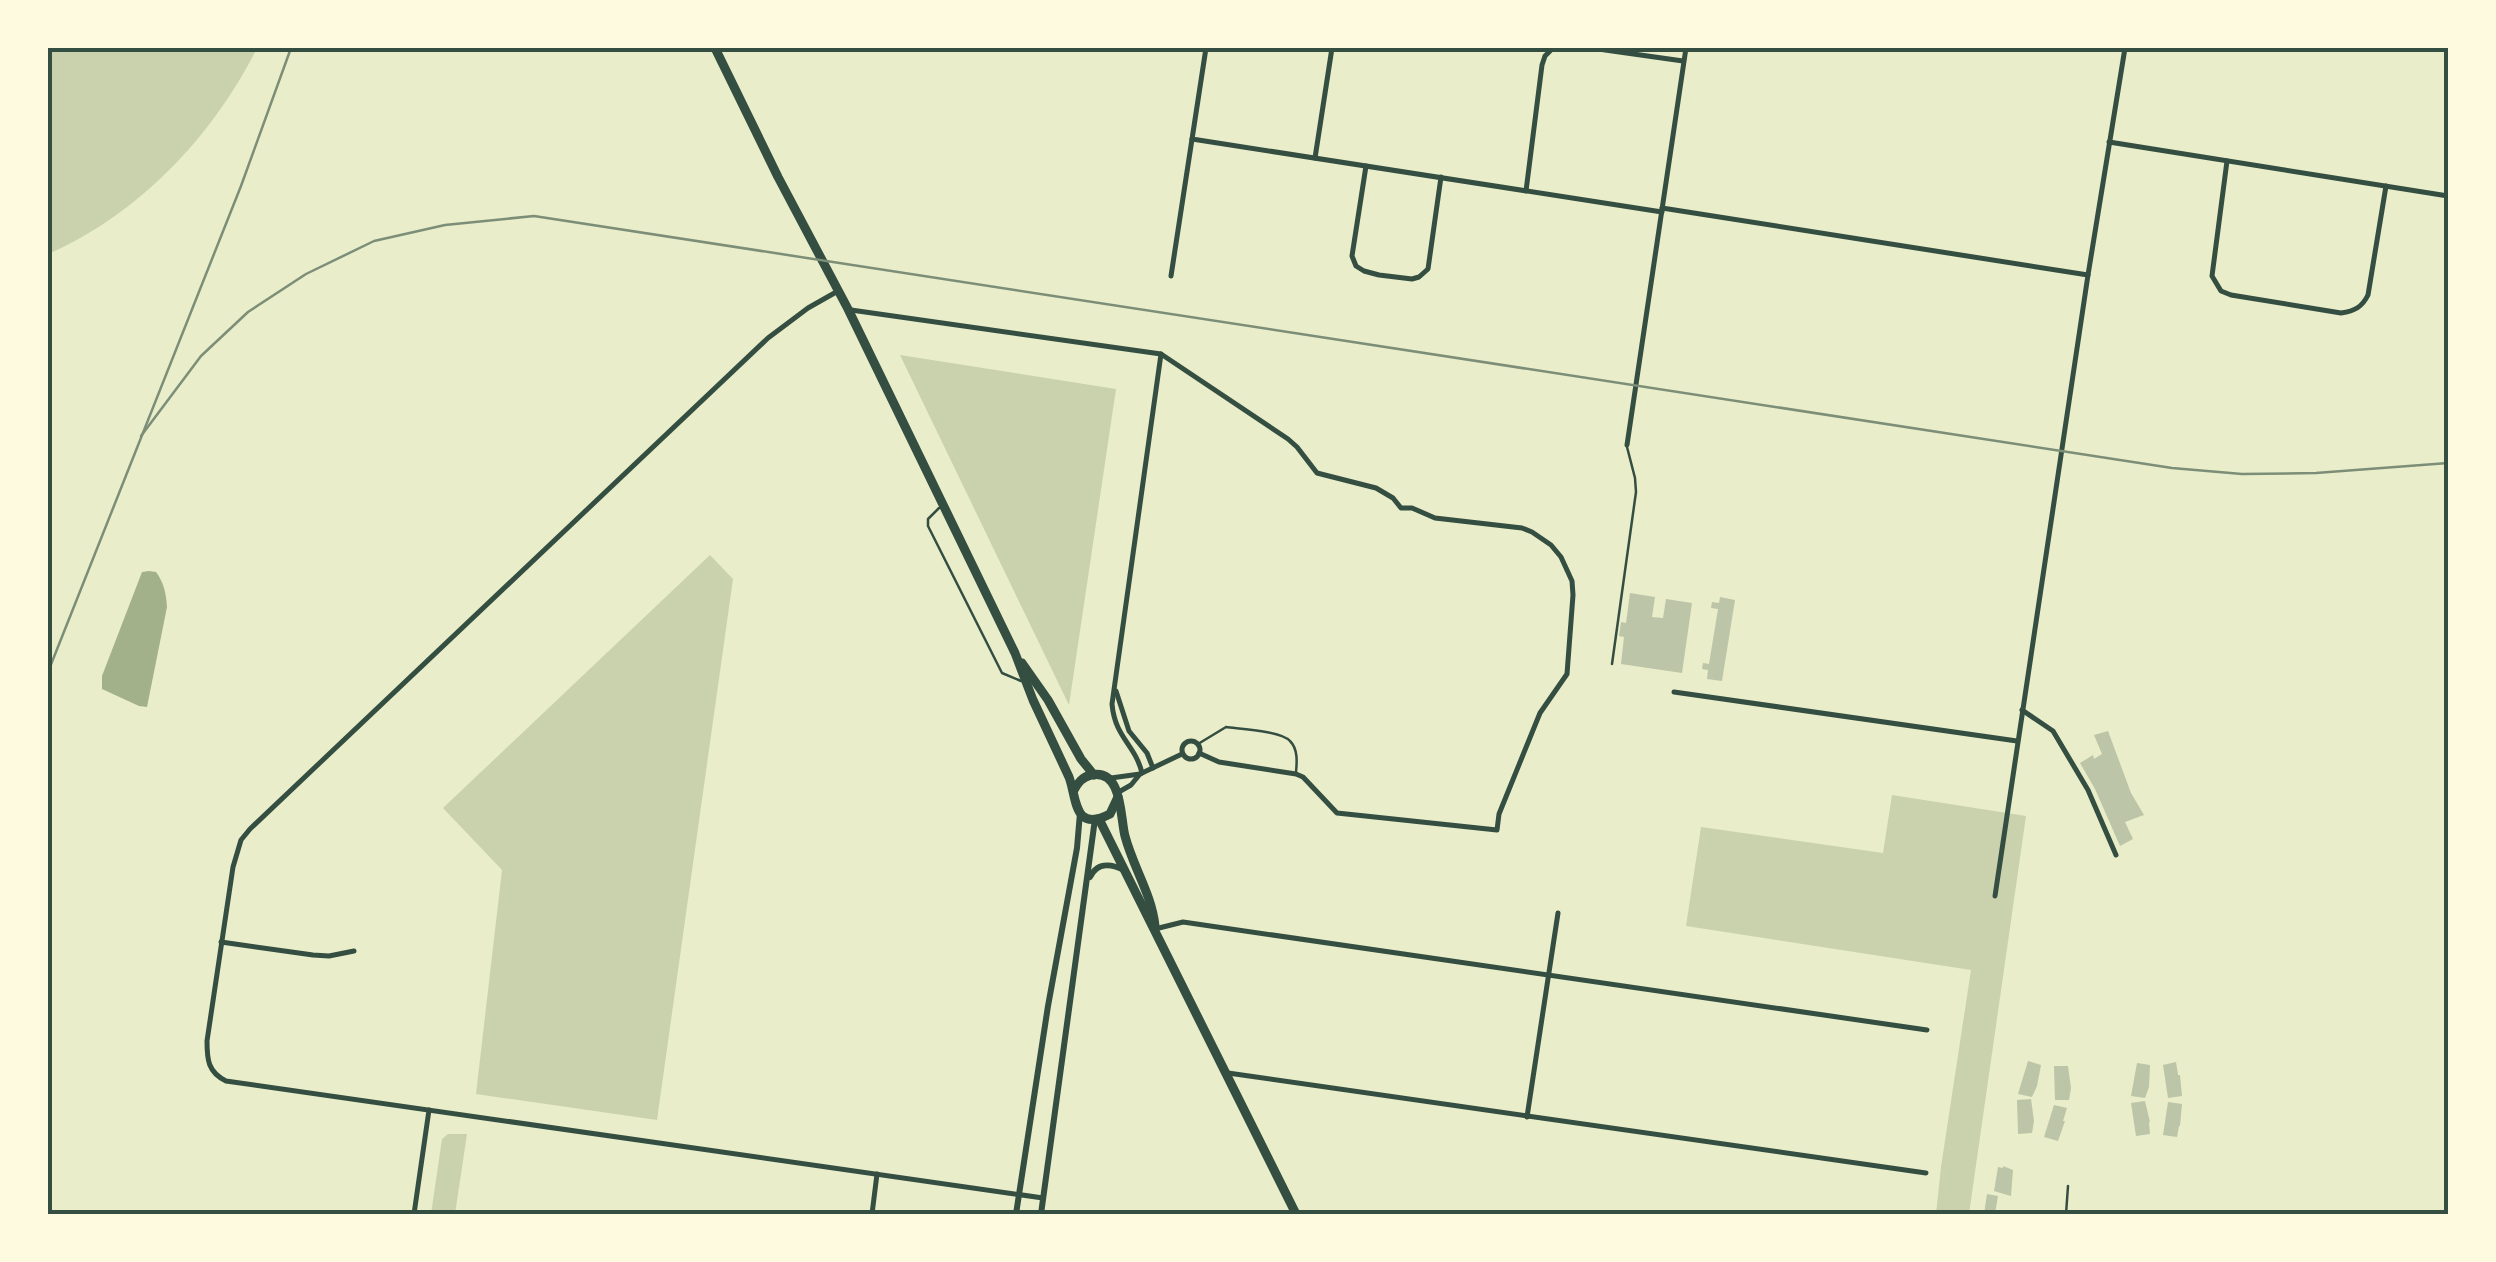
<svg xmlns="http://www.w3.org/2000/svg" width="2496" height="1262" viewBox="0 0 2496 1262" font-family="'Open Sans',sans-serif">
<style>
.green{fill:#cad2ad}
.water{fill:#a3b18a}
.building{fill:#bcc5a7}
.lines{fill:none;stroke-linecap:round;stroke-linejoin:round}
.service{stroke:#344e41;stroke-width:2.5}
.minor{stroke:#344e41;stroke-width:5}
.tertiary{stroke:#344e41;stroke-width:6}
.primary{stroke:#344e41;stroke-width:9}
.rail{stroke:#7c8e77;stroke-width:2.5}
.neatline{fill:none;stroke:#344e41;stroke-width:4}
</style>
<rect width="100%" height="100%" fill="#e9edc9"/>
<g class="green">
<path d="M48 48H257C213 136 139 214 48 254Z"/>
<polygon points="900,355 1116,389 1069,705"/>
<polygon points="710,555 733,579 657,1120 476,1094 502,870 443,808"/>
<polygon points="1892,795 2026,816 1969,1214 1936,1214 1941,1167 1971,970 1686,926 1701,827 1883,853"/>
<polygon points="448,1134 467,1134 455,1214 431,1214 442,1139"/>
</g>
<path class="water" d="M149 571 156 572C164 583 166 593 167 607L147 707 139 706 102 689V676L142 572Z"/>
<g class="building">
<polygon points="1630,593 1655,597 1652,617 1663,618 1666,599 1692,603 1682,673 1621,664 1624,637 1619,636 1621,622 1626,623"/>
<polygon points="1720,597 1735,600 1722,681 1707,679 1708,670 1702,669 1703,663 1709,664 1718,609 1711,608 1712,602 1719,603"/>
<polygon points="2108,731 2131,793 2144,815 2125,822 2133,839 2120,846 2095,789 2080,763 2093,755 2094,759 2102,754 2094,735"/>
<polygon points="2028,1061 2041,1065 2037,1086 2032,1097 2018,1094"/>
<polygon points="2176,1062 2178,1075 2180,1075 2182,1096 2168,1098 2163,1065"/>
<polygon points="2137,1063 2150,1065 2149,1087 2145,1098 2131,1096"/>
<polygon points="2054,1066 2068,1066 2071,1088 2069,1100 2055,1100"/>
<polygon points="2031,1099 2034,1121 2032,1133 2018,1134 2017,1100"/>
<polygon points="2145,1101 2150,1122 2149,1122 2150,1134 2136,1136 2131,1103"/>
<polygon points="2168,1102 2182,1104 2180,1126 2179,1126 2177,1137 2163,1135"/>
<polygon points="2054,1105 2067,1108 2063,1121 2065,1121 2058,1141 2044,1137"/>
<polygon points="2003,1166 2013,1170 2011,1196 1994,1191 1998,1167 2003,1168"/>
<polygon points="1987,1194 1998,1196 1995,1214 1984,1214"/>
</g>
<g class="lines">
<g class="service">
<polyline points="939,508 928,519 928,526 1002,673 1021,681"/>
<polyline points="1612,664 1636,492 1635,478 1627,447"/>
<path d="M1198 744 1226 727C1241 729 1281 731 1290 741 1298 749 1297 762 1296 772"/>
<polyline points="2066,1214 2068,1186"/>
</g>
<g class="minor">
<polyline points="1591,48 1683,61"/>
<polyline points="1192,139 1662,212"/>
<polyline points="2109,142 2448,196"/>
<polyline points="1315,158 1332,48"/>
<path d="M2227 161 2212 276 2221 291 2231 295 2341 313C2355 311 2362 307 2368 295L2386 186"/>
<polyline points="1366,166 1352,256 1356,266 1364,271 1379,275 1412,279 1419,277 1428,269 1441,177"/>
<polyline points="1526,191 1542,65 1545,56 1553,48"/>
<polyline points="1662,208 2088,275"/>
<polyline points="1171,276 1206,48"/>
<path d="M838 291 808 308 768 338 250 829 241 840 233 867 207 1041C207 1060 208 1072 226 1081L1043 1198"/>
<polyline points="851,310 1161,354 1288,439 1297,447 1317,473 1376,488 1393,498 1401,508 1412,508 1435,518 1522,528 1532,532 1551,545 1561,557 1572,581 1573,595 1567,674 1540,713 1499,814 1497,830 1337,813 1303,777 1296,774 1219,762 1199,753"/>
<polyline points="1627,445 1686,48"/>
<polyline points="1116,691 1129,731 1147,753 1153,768"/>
<polyline points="1674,692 2017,741"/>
<polyline points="2022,710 2053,731 2088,790 2116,855"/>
<circle cx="1191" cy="750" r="9"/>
<path d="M1142 773C1135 744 1115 738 1112 704L1161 354"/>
<polyline points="1111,778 1140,774"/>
<polyline points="1117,793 1131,785 1140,774 1182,754"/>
<polyline points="1995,896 2088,275 2125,48"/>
<polyline points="1155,929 1183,922 1927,1030"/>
<polyline points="221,942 313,955 329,956 354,951"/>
<polyline points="1228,1073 1926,1173"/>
<polyline points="1527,1117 1558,913"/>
<polyline points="414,1214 429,1110"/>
<polyline points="872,1214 877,1174"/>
</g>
<g class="tertiary">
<path d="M1090 877C1098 861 1112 864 1126 871"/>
<polyline points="1016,1214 1048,1006 1077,848 1080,813"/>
<polyline points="1041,1214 1095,819"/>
</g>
<g class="primary">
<path d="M715 48 778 177 848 309 1015 653 1033 700 1069 777C1077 798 1073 833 1110 814L1118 797"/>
<polyline points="1022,663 1048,700 1081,759 1094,775"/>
<path d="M1074 790C1078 783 1082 777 1091 775 1123 768 1120 818 1125 836 1133 867 1152 895 1155 926"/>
<polyline points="1099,819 1296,1214"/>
</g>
<g class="rail">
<polyline points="141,436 201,356 248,312 306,274 374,241 445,225 534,216 2172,468 2242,474 2316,473 2448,463"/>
<polyline points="48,672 241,186 291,48"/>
</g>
</g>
<rect width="2496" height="1262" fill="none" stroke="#fefae0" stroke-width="100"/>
<rect x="50" y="50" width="2396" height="1162" class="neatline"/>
</svg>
